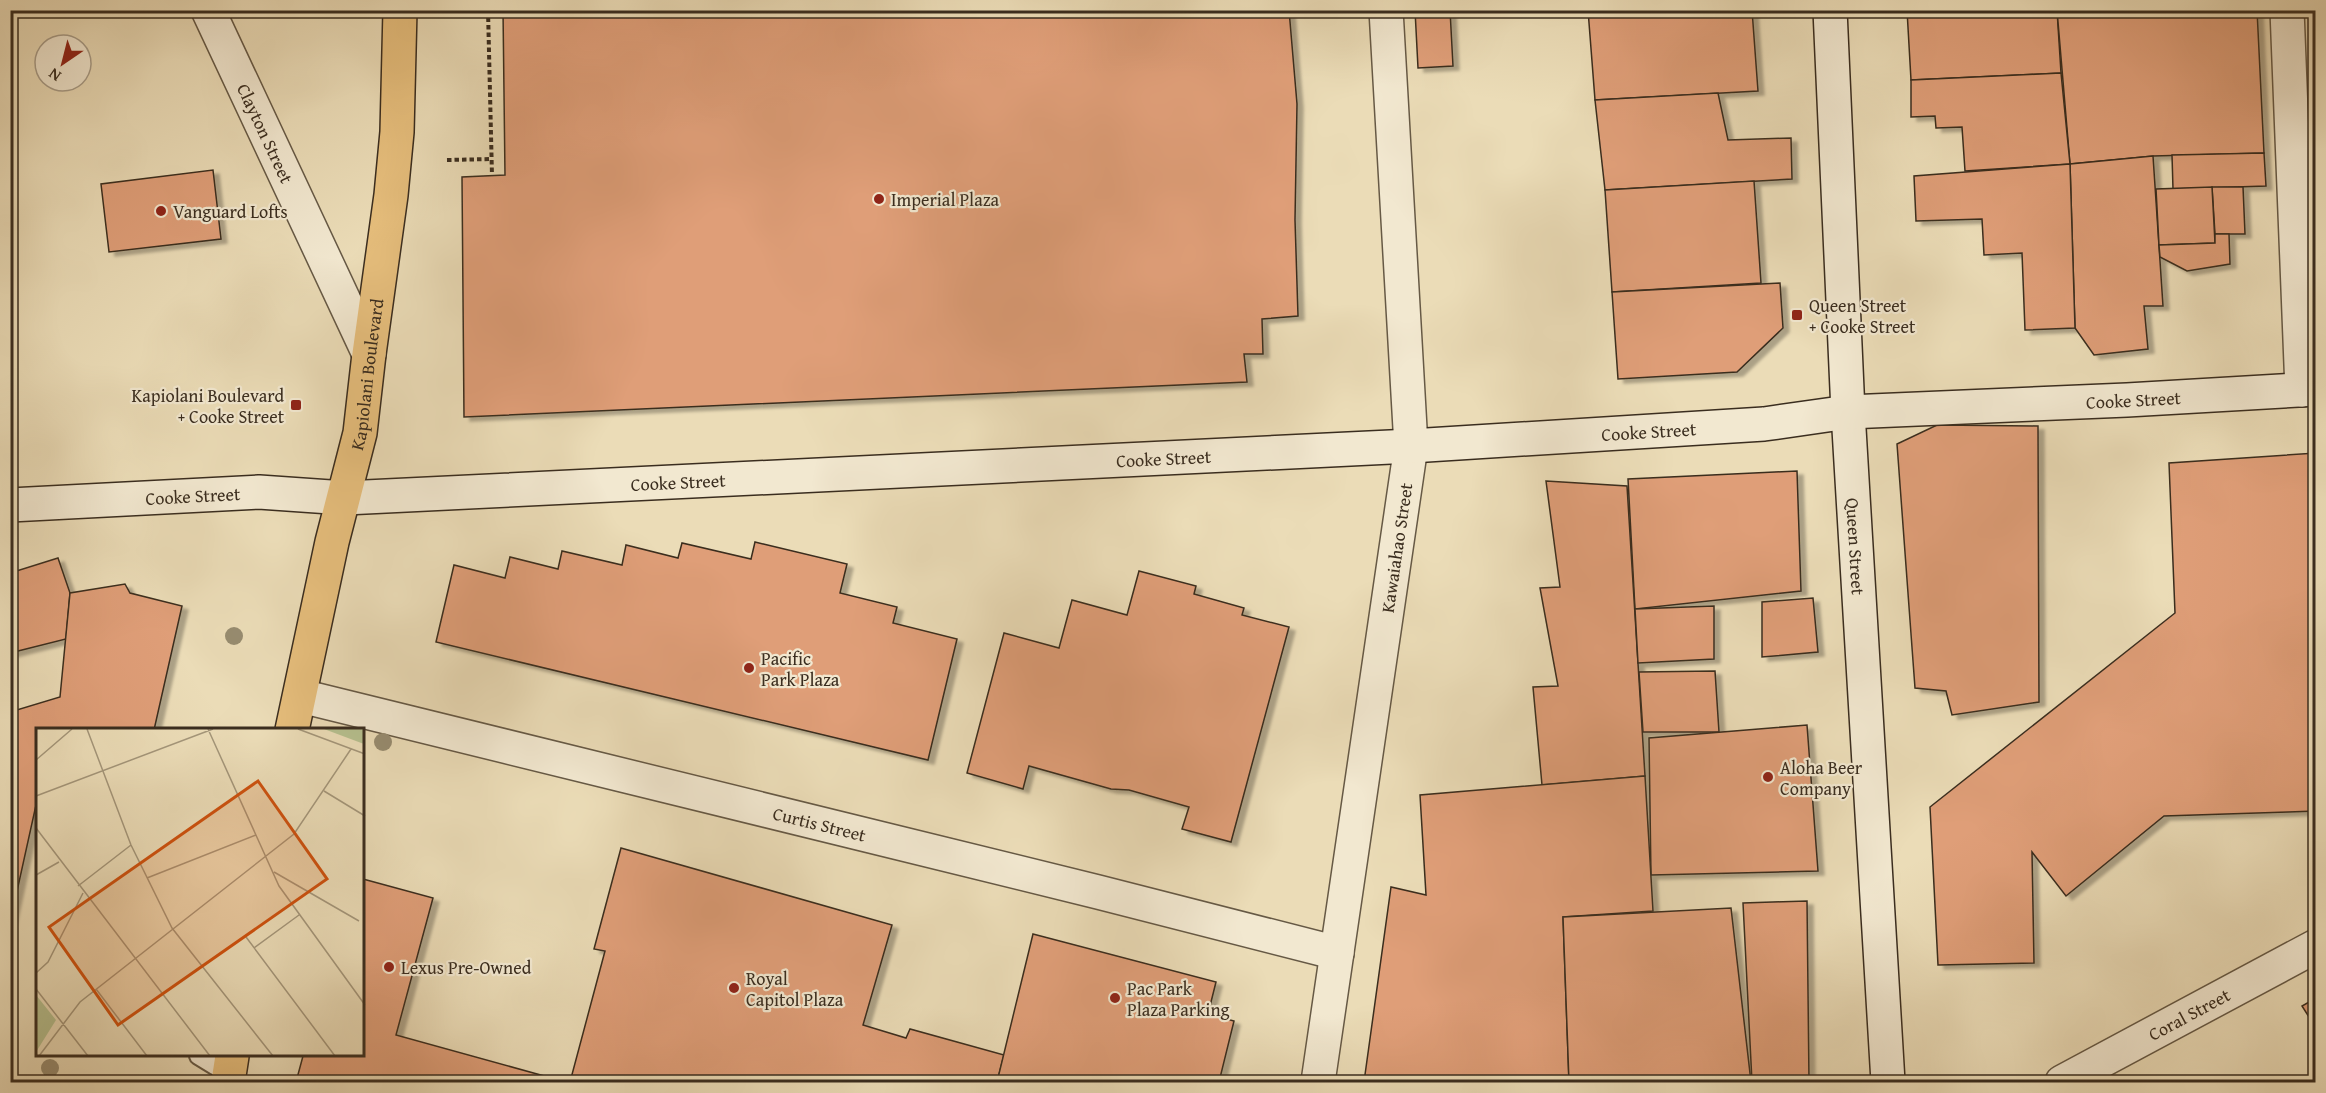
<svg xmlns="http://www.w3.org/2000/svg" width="2326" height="1093" viewBox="0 0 2326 1093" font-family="'Gentium Book Plus',serif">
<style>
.building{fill:#df9e78;stroke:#3a2d1f;stroke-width:1.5;filter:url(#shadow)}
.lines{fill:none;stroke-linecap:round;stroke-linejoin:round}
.lane-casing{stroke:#665945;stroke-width:20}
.street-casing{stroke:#665945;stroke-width:36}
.secondary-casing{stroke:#3a2d1f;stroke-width:36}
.primary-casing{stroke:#3a2d1f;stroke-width:36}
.path{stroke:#3a2d1f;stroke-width:4;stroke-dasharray:4.5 3;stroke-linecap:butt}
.lane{stroke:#f2e8d0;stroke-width:16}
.street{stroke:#f2e8d0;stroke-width:33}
.secondary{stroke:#f2e8d0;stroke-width:33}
.primary{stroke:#e6be7c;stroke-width:33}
.tree{fill:#978c70}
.poi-dot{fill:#8f2418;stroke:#f2e8d0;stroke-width:2}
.labels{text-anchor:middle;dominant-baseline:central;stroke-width:4.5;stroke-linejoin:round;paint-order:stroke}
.street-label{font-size:18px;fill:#3a2d1f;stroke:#f2e8d0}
.poi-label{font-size:18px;fill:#3a2d1f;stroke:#f2e8d0;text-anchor:start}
.inset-road{fill:none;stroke:#a4967a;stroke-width:1.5}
.view{fill:#ce520f;fill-opacity:0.15;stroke:#ce520f;stroke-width:3}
.inset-edge{fill:none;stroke:#3a2d1f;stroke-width:3}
</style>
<defs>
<filter id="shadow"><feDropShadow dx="6" dy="4" stdDeviation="1.5" flood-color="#0004"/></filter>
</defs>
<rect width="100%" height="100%" fill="#ebdcb7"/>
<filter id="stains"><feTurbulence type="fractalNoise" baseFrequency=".00333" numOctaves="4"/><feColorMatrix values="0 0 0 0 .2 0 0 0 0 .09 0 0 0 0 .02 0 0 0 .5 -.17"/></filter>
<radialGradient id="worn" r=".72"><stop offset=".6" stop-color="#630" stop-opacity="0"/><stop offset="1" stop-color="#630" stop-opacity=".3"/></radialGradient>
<g class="building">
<polygon points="503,10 1289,10 1297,104 1295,220 1298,316 1262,319 1263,354 1244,354 1247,382 464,417 462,177 505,175"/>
<polygon points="1415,10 1450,10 1453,66 1418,68"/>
<polygon points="1588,10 1752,10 1758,91 1595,100"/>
<polygon points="1907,10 2057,10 2061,73 1911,80"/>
<polygon points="2057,10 2257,10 2264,153 2153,156 2070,164"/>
<polygon points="2061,73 2070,164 1965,171 1962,127 1936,128 1935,116 1911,117 1911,80"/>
<polygon points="1718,93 1728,140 1791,138 1792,179 1605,190 1595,100"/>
<polygon points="2264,153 2266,186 2173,189 2172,155"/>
<polygon points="2153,156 2163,306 2144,306 2148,349 2094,355 2075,328 2070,164"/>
<polygon points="2070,164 2075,328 2025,330 2022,253 1984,255 1982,219 1916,221 1914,176"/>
<polygon points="213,170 221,239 109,252 101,184"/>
<polygon points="1754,181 1761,283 1612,292 1605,190"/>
<polygon points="2212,187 2243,187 2245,234 2215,234"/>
<polygon points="2212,187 2215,243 2159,245 2156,189"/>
<polygon points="2215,234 2229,234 2230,264 2187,271 2160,257 2159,245 2215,243"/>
<polygon points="1780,283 1783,328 1737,372 1618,379 1612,292"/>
<polygon points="1937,425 2038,426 2039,702 1952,715 1946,691 1915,688 1897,444"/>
<polygon points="2316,453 2316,811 2164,816 2066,896 2032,852 2034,963 1938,965 1930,807 2175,613 2169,463"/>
<polygon points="1797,471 1801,591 1635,609 1628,479"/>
<polygon points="1546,481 1627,486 1645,776 1542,785 1533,687 1558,686 1540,588 1560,587"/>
<polygon points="755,542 847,564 840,593 897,607 893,623 957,639 928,760 436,642 454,565 505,578 510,557 558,569 562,551 622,565 626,545 678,558 682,543 751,559"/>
<polygon points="58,558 70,593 66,639 10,653 10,573"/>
<polygon points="1139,571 1196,586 1194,594 1244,608 1242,615 1289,627 1231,842 1182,829 1189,807 1129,790 1111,789 1029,766 1023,789 967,773 1004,633 1059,648 1072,600 1127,615"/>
<polygon points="125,584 130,593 182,606 154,730 38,730 38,796 10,923 10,712 60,697 70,593"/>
<polygon points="1813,598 1818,652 1762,657 1762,602"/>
<polygon points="1714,606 1714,659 1638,663 1635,609"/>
<polygon points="1715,671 1719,732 1643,732 1639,672"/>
<polygon points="1807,725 1818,871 1651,875 1649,738"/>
<polygon points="1645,776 1653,911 1563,917 1569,1082 1364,1082 1391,887 1426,895 1420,795"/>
<polygon points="621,848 892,925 863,1025 906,1038 910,1029 1004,1055 997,1082 570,1082 605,951 594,949"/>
<polygon points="363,879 433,898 396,1035 548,1077 546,1082 296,1082 303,1056 363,1056"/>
<polygon points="1807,901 1809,1082 1752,1082 1743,903"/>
<polygon points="1731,908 1751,1082 1569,1082 1563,917"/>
<polygon points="1033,934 1216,982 1208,1014 1234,1021 1219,1082 997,1082"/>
<polygon points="2316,998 2316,1028 2302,1006"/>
</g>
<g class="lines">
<g class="lane-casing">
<polyline id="lane" points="198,1056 229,1075"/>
</g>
<g class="street-casing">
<g id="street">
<path id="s1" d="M208 10 369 354"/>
<polyline points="2287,10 2302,390"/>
<path id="s2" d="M301 696 1098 892 1337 953"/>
<path id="s3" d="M1318 1082 1411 446 1386 10"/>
<path id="s4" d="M2062 1082 2316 946"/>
</g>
</g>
<g class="secondary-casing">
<g id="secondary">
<path id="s5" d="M1830 10 1848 412 1888 1082"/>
<path id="s6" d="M10 505 259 492 345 498 1411 446 1764 424 1848 412 2127 400 2316 389"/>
</g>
</g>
<g class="primary-casing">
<g id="primary">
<path id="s7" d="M292 730 332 542 360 433 369 354 391 195 397 132 400 10"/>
<polyline points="228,1082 232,1056"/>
</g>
</g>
<g class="path">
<polyline points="488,10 492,176"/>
<polyline points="447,160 492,159"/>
</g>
<use href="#lane" class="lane"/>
<use href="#street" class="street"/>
<use href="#secondary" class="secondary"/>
<use href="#primary" class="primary"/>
</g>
<g class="tree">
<circle cx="234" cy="636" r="9"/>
<circle cx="383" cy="742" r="9"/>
<circle cx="50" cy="1068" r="9"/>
</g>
<g class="poi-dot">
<circle cx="879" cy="199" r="6"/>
<circle cx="161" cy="211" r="6"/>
<rect x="1791" y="309" width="12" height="12" rx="3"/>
<rect x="290" y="399" width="12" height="12" rx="3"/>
<circle cx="749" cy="668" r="6"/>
<circle cx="1768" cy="777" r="6"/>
<circle cx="389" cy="967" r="6"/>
<circle cx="734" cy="988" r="6"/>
<circle cx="1115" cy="998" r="6"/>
</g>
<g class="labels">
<g class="street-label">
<text stroke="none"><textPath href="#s1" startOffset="136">Clayton Street</textPath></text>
<text stroke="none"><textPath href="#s7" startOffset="364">Kapiolani Boulevard</textPath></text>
<text stroke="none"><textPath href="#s6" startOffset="2127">Cooke Street</textPath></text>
<text stroke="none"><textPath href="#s6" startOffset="1641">Cooke Street</textPath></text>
<text stroke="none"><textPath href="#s6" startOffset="1155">Cooke Street</textPath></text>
<text stroke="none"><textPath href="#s6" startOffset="669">Cooke Street</textPath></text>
<text stroke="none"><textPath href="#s6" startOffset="183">Cooke Street</textPath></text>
<text stroke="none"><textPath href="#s5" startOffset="537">Queen Street</textPath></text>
<text stroke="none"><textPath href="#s3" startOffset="540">Kawaiahao Street</textPath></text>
<text stroke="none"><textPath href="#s2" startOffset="534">Curtis Street</textPath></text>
<text stroke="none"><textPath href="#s4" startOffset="144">Coral Street</textPath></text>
</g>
<g class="poi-label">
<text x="891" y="199">Imperial Plaza</text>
<text x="173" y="211">Vanguard Lofts</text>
<text x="1809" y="305">Queen Street<tspan x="1809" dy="21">+ Cooke Street</tspan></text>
<text x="284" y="395" text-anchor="end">Kapiolani Boulevard<tspan x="284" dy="21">+ Cooke Street</tspan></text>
<text x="761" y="658">Pacific<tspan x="761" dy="21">Park Plaza</tspan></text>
<text x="1780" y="767">Aloha Beer<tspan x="1780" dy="21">Company</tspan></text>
<text x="401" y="967">Lexus Pre-Owned</text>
<text x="746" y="978">Royal<tspan x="746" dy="21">Capitol Plaza</tspan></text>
<text x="1127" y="988">Pac Park<tspan x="1127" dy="21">Plaza Parking</tspan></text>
</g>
</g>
<g transform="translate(36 728)">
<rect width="328" height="328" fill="#ebdcb7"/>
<path d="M288 1H325L328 2V16ZM0 267 20 292 0 324Z" fill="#b6c08f"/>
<path class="inset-road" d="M51 1 95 117 136 200 237 328M172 1 243 158 329 277M262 1 329 26M0 32 36 1M288 63 329 88M0 68 177 1M0 100 174 328M238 144 323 193M0 147 23 134M111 150 220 107M42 158 95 117M210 209 299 328M218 220 263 187M0 245 12 234 47 165M0 261 52 328M60 261 111 328M3 328 44 274 258 106 315 21"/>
<path class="view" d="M222 53 291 151 82 297 13 199Z"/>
<rect width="328" height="328" class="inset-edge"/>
</g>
<rect width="2326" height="1093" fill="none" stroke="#ebdcb7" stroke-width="36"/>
<rect x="12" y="12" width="2302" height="1069" fill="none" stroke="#3a2d1f" stroke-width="3"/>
<rect x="18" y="18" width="2290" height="1057" fill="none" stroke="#3a2d1f" stroke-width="1.5"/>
<g transform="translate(63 63) rotate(215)"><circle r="28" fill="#f2e8d0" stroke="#a89d89" stroke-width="1.5"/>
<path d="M0-4.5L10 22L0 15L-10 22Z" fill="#8f2418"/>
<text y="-9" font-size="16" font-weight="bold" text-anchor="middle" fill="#3a2d1f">N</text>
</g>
<rect width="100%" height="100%" filter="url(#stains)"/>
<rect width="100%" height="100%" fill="url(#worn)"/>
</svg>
